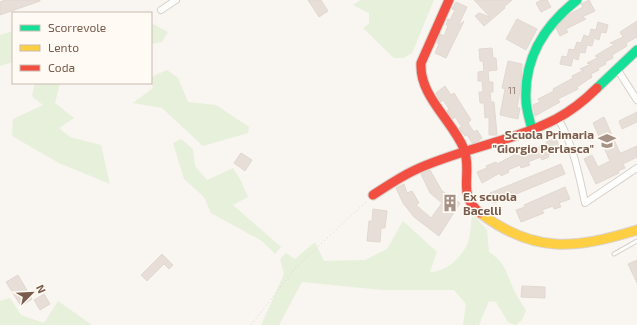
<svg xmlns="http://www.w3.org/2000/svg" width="637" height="325" viewBox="0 0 637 325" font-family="'Exo 2',sans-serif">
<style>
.green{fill:#e7f0db}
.building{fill:#e6ded7;stroke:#e2d8d2}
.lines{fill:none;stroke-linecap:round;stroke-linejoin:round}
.lane-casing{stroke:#d7d1cb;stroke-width:5}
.street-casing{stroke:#d7d1cb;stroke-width:8}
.fast-casing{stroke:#d9d2cb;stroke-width:11}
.slow-casing{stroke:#d9d2cb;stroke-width:11}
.jam-casing{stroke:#d9d2cb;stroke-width:11}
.path{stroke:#dcd5d0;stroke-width:1;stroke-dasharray:1 3;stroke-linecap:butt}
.lane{stroke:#fefefd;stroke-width:3}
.street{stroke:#fefefd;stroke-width:6}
.fast{stroke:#16e098;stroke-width:9}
.slow{stroke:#ffcf43;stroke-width:9}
.jam{stroke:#f24e42;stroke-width:9}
.labels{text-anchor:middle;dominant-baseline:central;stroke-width:3;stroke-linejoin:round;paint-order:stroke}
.number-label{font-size:10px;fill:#977e72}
.poi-label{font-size:12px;font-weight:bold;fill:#7a5c4d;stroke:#fffaf3;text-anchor:end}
</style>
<rect width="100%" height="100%" fill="#f9f5f0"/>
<g class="green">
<polygon points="361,0 434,0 412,53 403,58 394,58 363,28 369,24 369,13 353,5"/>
<polygon points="151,23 168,32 162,42 151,44"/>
<polygon points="13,31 13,62 0,66 0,35"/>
<polygon points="167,70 178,78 188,102 216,105 249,127 248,133 203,146 162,108 133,103 153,88 151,77"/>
<polygon points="35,83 60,83 55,103 74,118 59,128 70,137 101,145 110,184 59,163 12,136 13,119 43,105 32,96"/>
<polygon points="181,139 193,149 195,166 207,180 233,168 240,179 248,197 233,205 281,247 275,254 262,241 211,213 204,197 184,179 173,143"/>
<path d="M472 213 487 230 489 252C505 262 506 272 513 288 516 295 521 303 526 310L522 320 516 325 508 322 496 302 489 301 479 325H463L466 304 454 290H382L302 282 279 325H261L284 274 280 259 286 253 295 259 315 242 324 261 365 260 387 249 403 221 437 252 430 272C447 272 465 255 469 239 471 231 471 222 472 213Z"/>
<polygon points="10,298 21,315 44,323 58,301 92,325 0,325 0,301"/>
</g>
<g class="building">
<polygon points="5,0 40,0 40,1 0,15 0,2"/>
<polygon points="308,0 321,0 328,11 319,17"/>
<polygon points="474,0 512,0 504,7 505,8 484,26 475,16 479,13 490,17"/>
<polygon points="541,0 547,0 551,7 541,12 536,3"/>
<polygon points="589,0 595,11 582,17 586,19 566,29 568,32 560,36 556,28 566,16 583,7 581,4"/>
<polygon points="456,2 467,7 458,26 464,21 446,58 435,53 439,44 437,43 440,34 444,36 448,26 446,25 448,19 450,20 455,10 452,9"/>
<polygon points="517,19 537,29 526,50 506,39"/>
<polygon points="637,21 637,37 626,43 627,46 612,55 613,58 605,62 606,64 598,68 599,70 591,74 592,77 577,87 578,89 558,99 560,102 535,116 533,105 540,102 538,99 554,91 553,89 573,78 572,76 584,70 580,69 591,64 587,63 599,57 595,56 615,44 610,43 623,37 620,32"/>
<polygon points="598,22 608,25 606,33 601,32 599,40 594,38 592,46 587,45 585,53 580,52 578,60 573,58 571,66 560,64 562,56 567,57 569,49 574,50 577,42 581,43 584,35 589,37 591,29 596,30"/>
<polygon points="492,48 493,58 496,58 497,70 488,71 489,82 493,82 493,92 490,92 491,102 494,102 497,135 489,135 489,117 485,118 484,103 480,103 479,92 483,92 482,81 478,81 478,72 484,71 483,61 480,61 479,49"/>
<polygon points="508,61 522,64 521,85 517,108 520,108 518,119 500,115 505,89 502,88"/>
<polygon points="445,86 451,95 454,93 471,120 468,123 474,132 477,130 482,138 477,142 472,143 467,135 465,136 459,128 462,127 455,117 453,119 447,111 449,109 443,100 441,102 436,93"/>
<polygon points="637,112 637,122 622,129 619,121"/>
<polygon points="604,117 619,151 621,153 637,146 637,157 623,164 625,168 618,171 619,173 596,184 584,159 592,155 598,167 610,161 593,123"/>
<polygon points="556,138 560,150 548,155 549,157 542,160 540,157 528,162 530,165 521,168 520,165 508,170 509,172 501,176 500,173 482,183 477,172 487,168 486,166 496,162 497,164 516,154 517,156 536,146 537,148 547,144 546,142"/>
<polygon points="241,153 252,160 245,171 234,163"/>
<polygon points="561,164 565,174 494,203 490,193"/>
<polygon points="430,170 442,191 460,203 439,236 414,217 403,203 396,188 404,184 407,193 412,191 419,203 416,205 431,218 442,203 430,193 421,174"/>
<polygon points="565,187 570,199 559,203 561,207 554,209 553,206 542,210 544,213 521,222 516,210 525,207 524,205"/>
<polygon points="373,209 387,211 385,228 381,228 380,242 367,241 369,221 372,221"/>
<polygon points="162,254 173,265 169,269 164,264 147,281 141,275"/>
<polygon points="637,260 637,283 628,264"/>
<polygon points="18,275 32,299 21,306 6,282"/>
<polygon points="522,286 545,287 545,298 521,297"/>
<polygon points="44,294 50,304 40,310 34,300"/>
</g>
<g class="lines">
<g class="lane-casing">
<polyline id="lane" points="614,254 637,241"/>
</g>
<g class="street-casing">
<g id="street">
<polyline points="161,10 176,0"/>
<polyline points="617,69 637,100"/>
<path d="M558 118C573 145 579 174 585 203L637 168"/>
</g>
</g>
<g class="fast-casing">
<g id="fast">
<polyline points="597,88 637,50"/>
<path d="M532 130C530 120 526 110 526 100 524 58 545 25 577 0"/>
</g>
</g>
<g class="slow-casing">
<path id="slow" d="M480 213C534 254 575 249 637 230"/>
</g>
<g class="jam-casing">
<g id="jam">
<path d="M449 0 421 63C419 96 452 120 464 149 473 174 456 194 480 213"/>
<path d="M373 195C387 186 400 177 415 170 460 149 511 142 556 119 571 111 585 100 597 88"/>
</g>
</g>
<polyline class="path" points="251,325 297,266 368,200"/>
<use href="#lane" class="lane"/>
<use href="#street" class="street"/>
<use href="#fast" class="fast"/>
<use href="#slow" class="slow"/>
<use href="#jam" class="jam"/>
</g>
<defs>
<g id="school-bare" transform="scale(1.38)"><path d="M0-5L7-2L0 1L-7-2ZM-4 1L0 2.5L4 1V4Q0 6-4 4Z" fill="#a69286" stroke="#fffaf3" stroke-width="2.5" paint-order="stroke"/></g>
<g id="building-bare" transform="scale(1.38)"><path d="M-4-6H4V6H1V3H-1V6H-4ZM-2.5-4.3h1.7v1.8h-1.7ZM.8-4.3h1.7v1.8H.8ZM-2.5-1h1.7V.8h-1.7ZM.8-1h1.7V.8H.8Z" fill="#a69286" stroke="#fffaf3" stroke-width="2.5" paint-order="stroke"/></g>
</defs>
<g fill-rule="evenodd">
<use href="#school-bare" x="607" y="141"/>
<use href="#building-bare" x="450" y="203"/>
</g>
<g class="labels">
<g class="number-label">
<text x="512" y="90">11</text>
</g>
<g class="poi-label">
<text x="594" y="134">Scuola Primaria<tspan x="594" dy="14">"Giorgio Perlasca"</tspan></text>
<text x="463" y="196" text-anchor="start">Ex scuola<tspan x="463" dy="14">Bacelli</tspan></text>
</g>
</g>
<rect x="12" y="12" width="140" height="72" fill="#fffaf3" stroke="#cabbb1"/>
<rect x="20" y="25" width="20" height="6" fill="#16e098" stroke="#cabbb1"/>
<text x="48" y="32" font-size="12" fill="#7a5c4d">Scorrevole</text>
<rect x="20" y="45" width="20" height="6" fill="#ffcf43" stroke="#cabbb1"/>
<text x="48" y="52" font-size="12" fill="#7a5c4d">Lento</text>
<rect x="20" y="65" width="20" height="6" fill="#f24e42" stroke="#cabbb1"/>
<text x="48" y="72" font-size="12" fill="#7a5c4d">Coda</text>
<g transform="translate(32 293) rotate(66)" stroke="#fffaf3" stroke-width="3" paint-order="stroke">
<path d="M0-3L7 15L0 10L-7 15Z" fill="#7a5c4d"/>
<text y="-6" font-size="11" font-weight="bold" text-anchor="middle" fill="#7a5c4d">N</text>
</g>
</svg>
